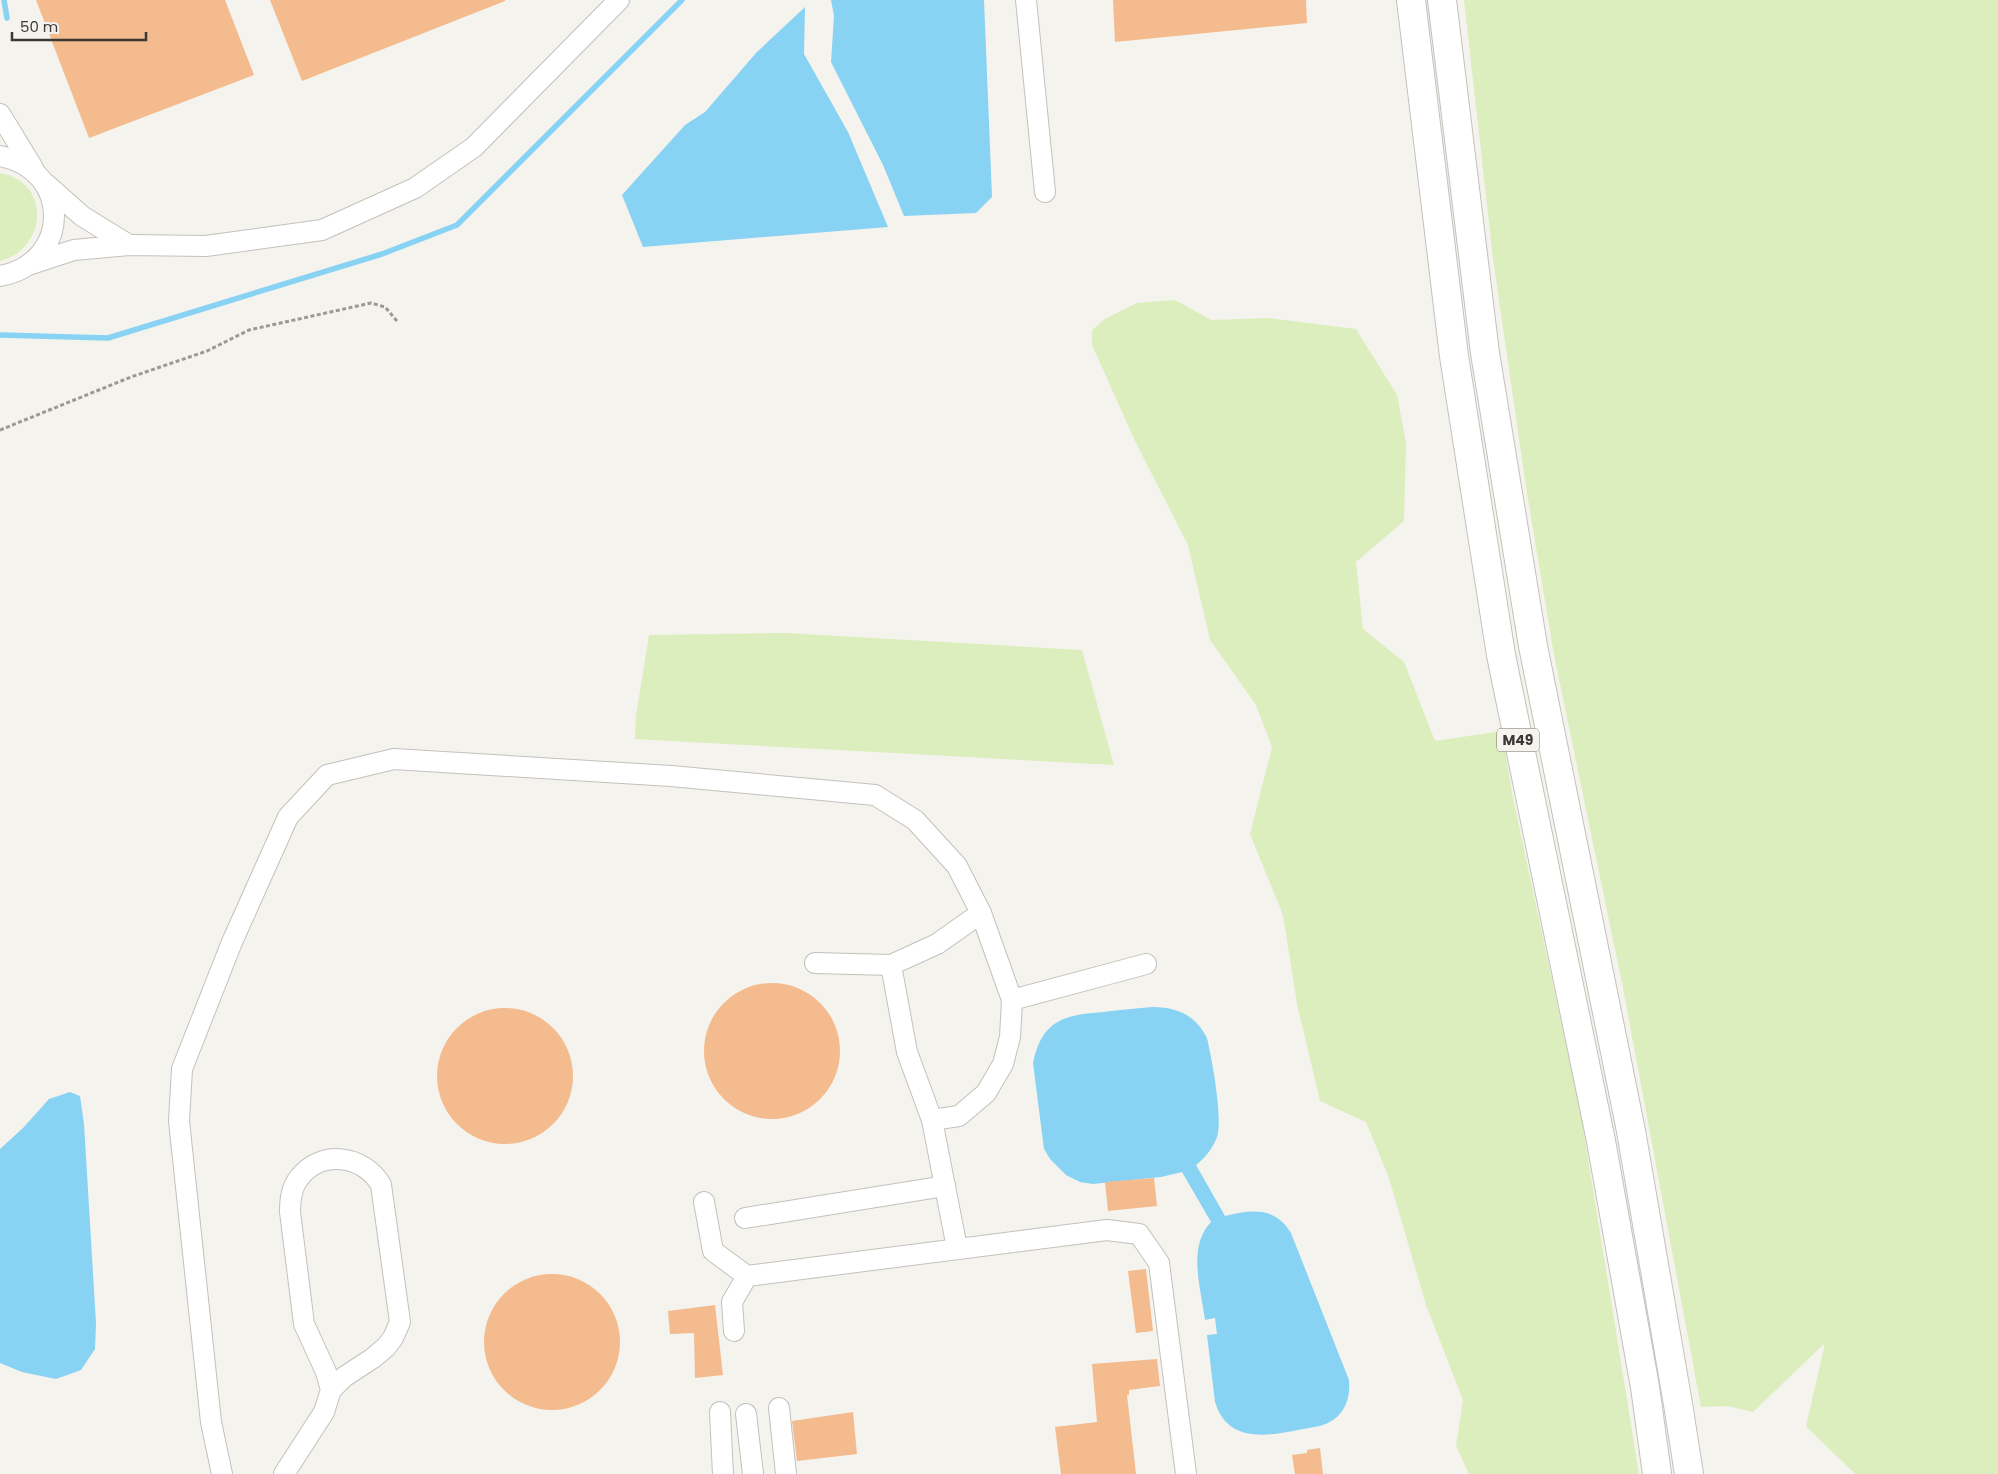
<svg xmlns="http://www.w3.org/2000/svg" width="1998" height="1474" viewBox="0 0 1998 1474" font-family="Poppins,sans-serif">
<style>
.green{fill:#dceebe}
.water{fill:#88d2f4}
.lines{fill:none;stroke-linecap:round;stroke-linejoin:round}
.stream{stroke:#88d2f4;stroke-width:5.5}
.building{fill:#f3bb8e}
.minor-casing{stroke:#c3c1bb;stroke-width:22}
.highway-casing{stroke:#c3c1bb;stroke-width:30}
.path{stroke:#9b9995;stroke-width:3;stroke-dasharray:4 2.5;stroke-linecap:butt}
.minor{stroke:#fff;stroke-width:20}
.highway{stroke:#fff;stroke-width:28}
.labels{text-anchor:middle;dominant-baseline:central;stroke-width:4.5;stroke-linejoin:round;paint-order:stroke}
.shield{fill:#f5f3ed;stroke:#72716e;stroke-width:1}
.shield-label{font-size:14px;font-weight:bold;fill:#3a3937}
</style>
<rect width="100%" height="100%" fill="#f5f3ed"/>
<g class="green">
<polygon points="1464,0 1998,0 1998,1474 1855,1474 1806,1426 1825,1343 1753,1412 1728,1406 1701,1407 1623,988 1554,655 1526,487 1493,259"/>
<path d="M0 173C51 182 48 248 0 261Z"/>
<polygon points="1175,300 1211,320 1267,318 1356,329 1397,395 1406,443 1404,521 1356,562 1363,629 1404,662 1435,741 1502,731 1512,793 1581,1115 1639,1474 1469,1474 1456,1446 1463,1400 1426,1305 1389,1178 1366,1122 1320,1101 1297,1004 1283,915 1250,834 1272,747 1256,705 1210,640 1188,545 1135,441 1092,345 1092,330 1105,319 1137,303"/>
<polygon points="787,633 1082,650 1114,765 635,739 636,716 649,635"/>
</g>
<g class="water">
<polygon points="831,0 984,0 992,197 976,213 904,216 883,165 831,62 834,16"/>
<polygon points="805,7 804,54 848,132 888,227 643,247 622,195 685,125 705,112 756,53"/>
<path d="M1153 1007C1178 1007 1196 1016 1207 1038 1212 1060 1223 1117 1217 1137 1213 1148 1205 1158 1196 1165L1225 1216C1251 1210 1275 1206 1291 1233L1349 1380C1351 1402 1342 1420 1320 1426 1282 1432 1230 1451 1215 1402L1207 1335 1217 1334 1215 1318 1205 1320C1201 1288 1187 1247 1211 1222L1182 1172 1161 1177 1093 1184 1080 1182 1066 1175 1050 1159 1044 1149 1033 1063C1042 1020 1064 1015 1103 1012 1120 1010 1137 1008 1153 1007Z"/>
<polygon points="70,1092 80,1096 84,1124 96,1323 95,1349 81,1370 56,1379 22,1372 0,1363 0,1149 23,1128 49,1099"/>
</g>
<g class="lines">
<g class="stream">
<polyline points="4,0 7,18"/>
<polyline points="0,335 108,338 382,254 457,225 682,0"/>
</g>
</g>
<g class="building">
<polygon points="36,0 225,0 254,75 89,138"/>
<polygon points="270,0 505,0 505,1 302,81"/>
<polygon points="1113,0 1306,0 1307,23 1115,42"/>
<circle cx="772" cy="1051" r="68"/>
<circle cx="505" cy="1076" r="68"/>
<polygon points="1154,1178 1157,1206 1108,1211 1105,1182"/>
<polygon points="1146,1269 1153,1331 1136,1333 1128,1271"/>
<circle cx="552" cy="1342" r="68"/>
<polygon points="715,1305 723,1375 695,1378 694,1333 670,1334 668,1311"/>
<polygon points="1157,1359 1160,1386 1129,1390 1129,1395 1127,1395 1136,1474 1061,1474 1055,1427 1097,1422 1092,1364"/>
<polygon points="853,1412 857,1454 797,1461 792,1421"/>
<polygon points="1320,1448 1323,1474 1295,1474 1292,1455 1307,1453 1307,1450"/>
</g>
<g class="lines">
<g class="minor-casing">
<g id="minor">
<polyline points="1026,0 1045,192"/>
<polyline points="0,114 33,168"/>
<path d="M0 156C72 169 72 263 0 276"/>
<polyline points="46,184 82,216 129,245"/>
<polyline points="31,264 74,250 129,245 206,246 322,230 415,188 474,147 619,0"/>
<polyline points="815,963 891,965 937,944 981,913"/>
<polyline points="891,965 907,1052 932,1120 957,1248"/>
<polyline points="1012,1000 1146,964"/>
<polyline points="704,1202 713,1251 747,1276 1107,1230 1139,1234 1159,1263 1186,1474"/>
<polyline points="745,1218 945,1186"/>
<polyline points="734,1331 732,1302 747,1276"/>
<polyline points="779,1408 786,1474"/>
<polyline points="720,1412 723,1474"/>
<polyline points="746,1414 753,1474"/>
<polyline points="222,1474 211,1422 179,1121 182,1069 232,942 288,817 327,775 394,759 671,776 875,795 915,820 957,866 981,913 1012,1000 1010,1037 1003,1064 986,1093 959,1116 932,1120"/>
<path d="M284 1474 324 1412 331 1390 344 1377 373 1358 386 1347 393 1338 400 1322 381 1185C364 1155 321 1149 299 1178 291 1188 290 1200 290 1212L304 1324 326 1372 331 1390"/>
</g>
</g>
<g class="highway-casing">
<g id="highway">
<polyline points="1411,0 1454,356 1501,655 1601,1141 1645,1387 1657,1474"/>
<polyline points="1442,0 1485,353 1533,646 1631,1131 1678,1404 1689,1474"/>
</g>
</g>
<polyline class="path" points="0,430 131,377 207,351 249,330 371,303 385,307 397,321"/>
<use href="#minor" class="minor"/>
<use href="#highway" class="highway"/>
</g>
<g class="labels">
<rect class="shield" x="1497" y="728.5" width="42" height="23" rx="4"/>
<g class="shield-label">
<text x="1518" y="740">M49</text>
</g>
</g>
<path d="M12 32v8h134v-8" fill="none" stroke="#3a3937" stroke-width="2.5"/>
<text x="20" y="32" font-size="15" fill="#3a3937" stroke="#f5f3ed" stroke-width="4" paint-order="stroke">50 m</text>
</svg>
